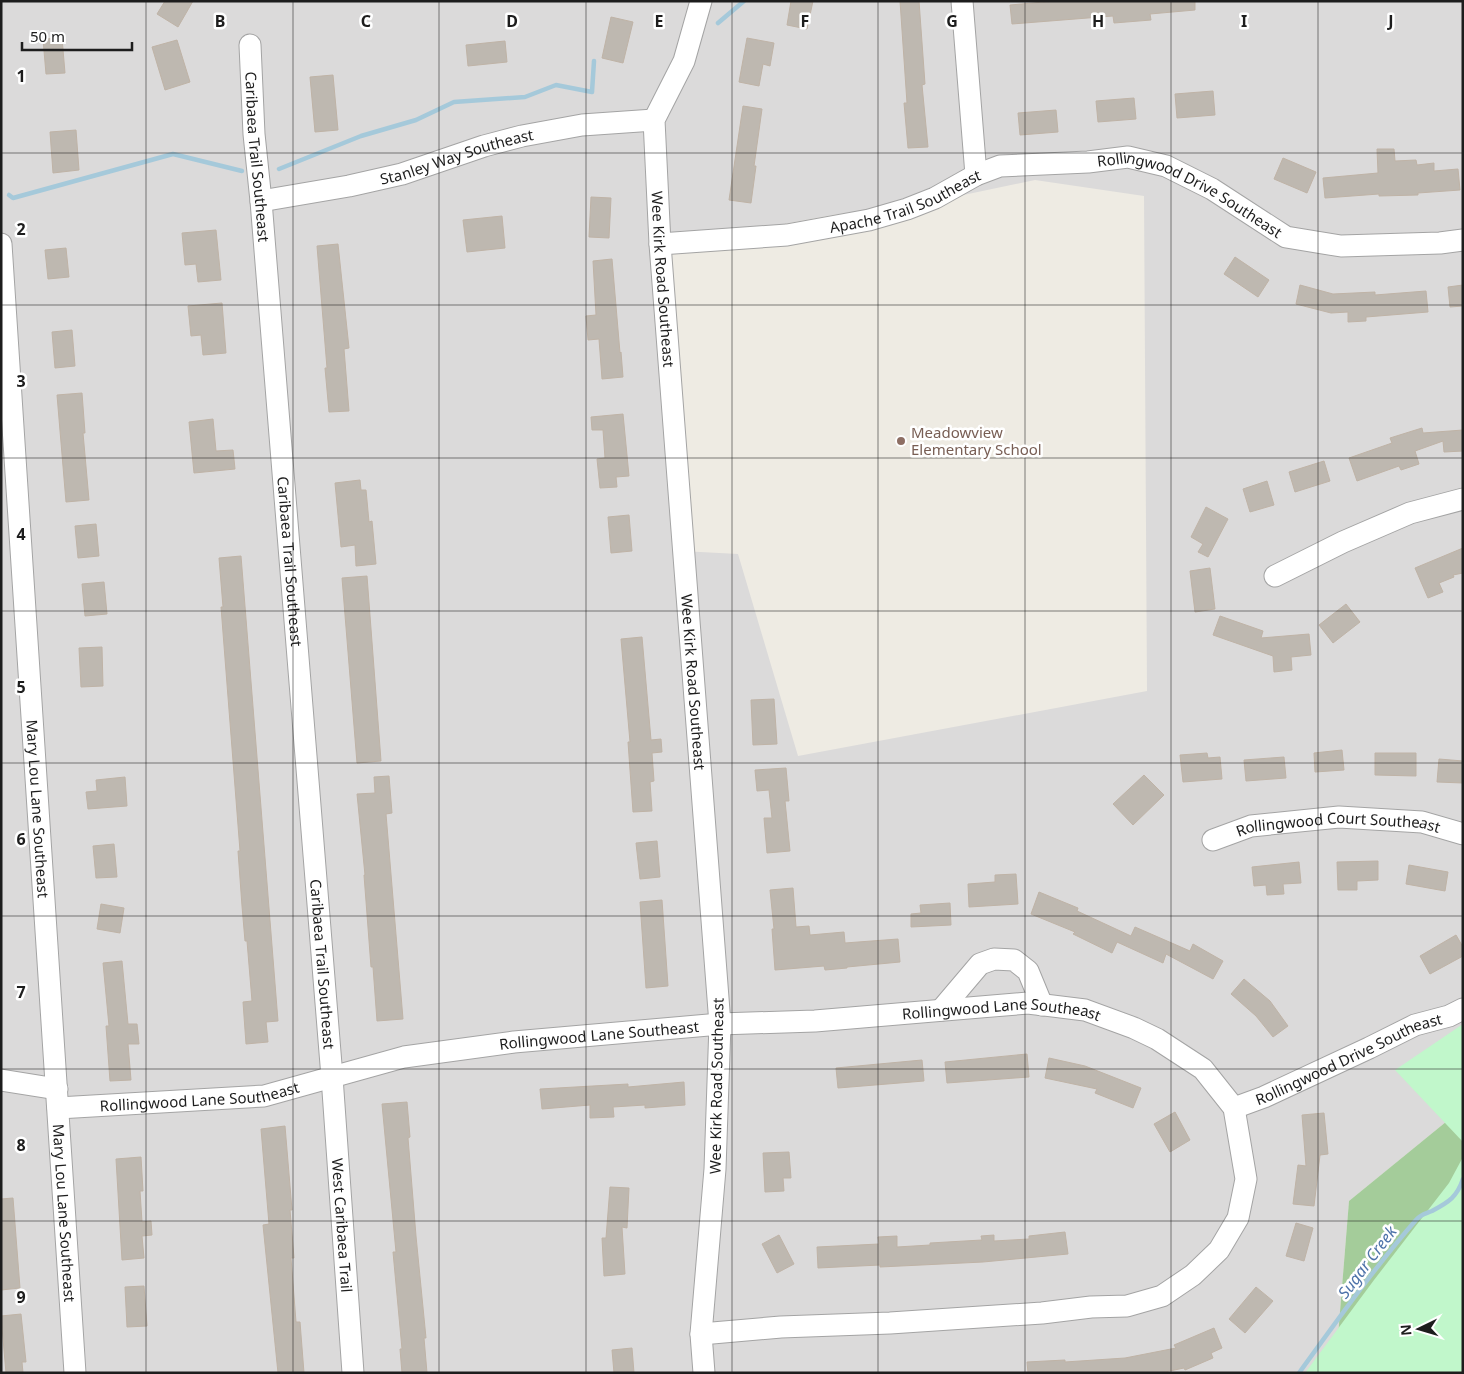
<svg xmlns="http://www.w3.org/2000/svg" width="1464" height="1374" viewBox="0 0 1464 1374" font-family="'Noto Sans',sans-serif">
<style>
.residential{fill:#dbdada;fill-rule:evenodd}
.forest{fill:#a4cc9a}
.park{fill:#c1f7cb}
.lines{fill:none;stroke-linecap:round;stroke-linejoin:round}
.stream{stroke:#a5c9da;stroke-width:4.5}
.building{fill:#beb8b0;stroke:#bfb3a6}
.minor-casing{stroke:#a4a4a4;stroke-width:23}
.minor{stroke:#fff;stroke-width:21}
.grid{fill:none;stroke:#1d1d1d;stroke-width:1;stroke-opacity:0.55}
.education-dot{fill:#8d6e63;stroke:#fff;stroke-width:2}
.labels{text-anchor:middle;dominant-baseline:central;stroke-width:5;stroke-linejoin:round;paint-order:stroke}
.street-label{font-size:15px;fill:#1d1d1d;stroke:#fff}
.education-label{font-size:15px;fill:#785e54;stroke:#fff;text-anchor:start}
.water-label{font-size:16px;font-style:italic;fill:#4e73a9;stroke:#fff}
.grid-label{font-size:16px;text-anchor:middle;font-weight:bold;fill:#1d1d1d;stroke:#fff;stroke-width:5;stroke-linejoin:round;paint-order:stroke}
</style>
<rect width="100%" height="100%" fill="#eeebe3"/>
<path class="residential" d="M1 1H1463V1108L1349 1201 1335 1373H1ZM1035 180 1144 196 1147 691 798 756 738 554 681 551 661 247 832 215 954 197Z"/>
<polygon class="forest" points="1463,1108 1463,1373 1335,1373 1349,1201"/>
<g class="park">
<polygon points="1463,1024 1463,1142 1395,1070"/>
<polygon points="1463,1157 1463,1373 1305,1373 1374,1280 1449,1183"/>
</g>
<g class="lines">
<g class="stream">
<polyline points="718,23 744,1"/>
<polyline points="279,169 361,136 416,120 454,102 525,97 556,85 592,92 594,61"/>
<polyline points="9,195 13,198 173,154 242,171"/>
<path d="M1299 1373C1337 1321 1374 1268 1416 1220 1421 1214 1425 1214 1432 1211 1449 1202 1457 1197 1463 1179"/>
</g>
</g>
<g class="building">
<polygon points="165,1 193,1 178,27 157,14"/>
<polygon points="791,1 813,1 807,29 787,25"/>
<polygon points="900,1 919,1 925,84 922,85 928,147 908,148 904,103 907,103"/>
<polygon points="1055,1 1195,1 1195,10 1150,14 1151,20 1114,23 1113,16 1012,24 1010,5"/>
<polygon points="611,17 633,22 623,63 602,58"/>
<polygon points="62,38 65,73 46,74 43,39"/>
<polygon points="747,38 774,43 770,66 763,64 759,86 739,82"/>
<polygon points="177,40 190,82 165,90 152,47"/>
<polygon points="505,41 507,62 468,66 466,45"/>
<polygon points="333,75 338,130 315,132 310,77"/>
<polygon points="1213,91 1215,115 1177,118 1175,94"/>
<polygon points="1134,98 1136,119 1098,122 1096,101"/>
<polygon points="743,106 762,109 754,166 756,166 751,203 729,200"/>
<polygon points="1056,110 1058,132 1020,135 1018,113"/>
<polygon points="76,130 79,170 53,173 50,132"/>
<polygon points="1377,149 1394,149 1395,161 1416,160 1417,165 1434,163 1434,171 1458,169 1460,190 1418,193 1418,195 1379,196 1379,194 1325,198 1323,178 1378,173"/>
<polygon points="1283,158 1316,172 1307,193 1274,179"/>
<polygon points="591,197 611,198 609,238 589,237"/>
<polygon points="502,216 505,248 467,252 463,220"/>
<polygon points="216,230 221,280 198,282 196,264 185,265 182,233"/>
<polygon points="338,244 349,348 344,349 349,411 329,412 325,368 327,368 317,246"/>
<polygon points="66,248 69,277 48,279 45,250"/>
<polygon points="1235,257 1269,280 1258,297 1224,274"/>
<polygon points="612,259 620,353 621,352 623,377 602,379 599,339 588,340 586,316 596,315 593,261"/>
<polygon points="1300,285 1333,294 1375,292 1375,295 1426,291 1428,312 1366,317 1366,321 1348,322 1348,312 1331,313 1296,304"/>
<polygon points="1463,285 1463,306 1450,307 1448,287"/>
<polygon points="222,303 226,353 203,355 201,335 191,336 188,306"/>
<polygon points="72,330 75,366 55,368 52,332"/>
<polygon points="82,393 85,433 83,433 89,500 66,502 57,395"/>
<polygon points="623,414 629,476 616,477 617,487 600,488 597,459 605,458 603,430 592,430 591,417"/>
<polygon points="213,419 216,451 233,450 235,469 194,473 189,422"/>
<polygon points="1422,428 1423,433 1463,430 1463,451 1444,452 1443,441 1415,451 1419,464 1401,470 1399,466 1357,481 1349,458 1392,443 1390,438"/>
<polygon points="1324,461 1330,481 1295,492 1289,472"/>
<polygon points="360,480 361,490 366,490 369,522 372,521 376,564 356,566 355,545 341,547 335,483"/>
<polygon points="1267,481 1274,505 1250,512 1243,489"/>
<polygon points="1206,507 1228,519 1208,557 1198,552 1203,544 1191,537"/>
<polygon points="629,515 632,551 611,553 608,517"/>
<polygon points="96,524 99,556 78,558 75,526"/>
<polygon points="1463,548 1463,573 1453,575 1454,577 1439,583 1443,592 1428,598 1415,568"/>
<polygon points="241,556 278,1021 266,1022 268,1042 246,1044 243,1002 252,1001 247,941 245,941 242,906 238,851 240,851 221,607 223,607 219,558"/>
<polygon points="1210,568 1215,609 1195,612 1190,571"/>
<polygon points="367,576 381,761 357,763 342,578"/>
<polygon points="104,582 107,614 85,616 82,584"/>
<polygon points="1346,604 1360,622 1333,643 1319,625"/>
<polygon points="1220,616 1263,631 1261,638 1309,634 1311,655 1291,657 1292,670 1274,672 1273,656 1213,635"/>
<polygon points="642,637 651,740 661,739 662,752 652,753 654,781 650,782 652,811 633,812 628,742 630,742 621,639"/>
<polygon points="102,647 103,686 81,687 79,648"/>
<polygon points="774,699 777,744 753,745 751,700"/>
<polygon points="1342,750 1344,770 1315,772 1314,753"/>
<polygon points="1207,753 1208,758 1220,757 1222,779 1183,782 1180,755"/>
<polygon points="1375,753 1416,753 1416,776 1375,775"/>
<polygon points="1284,757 1286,778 1246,781 1244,760"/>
<polygon points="1439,759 1463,761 1463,783 1437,782"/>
<polygon points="786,768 789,801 785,801 790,851 767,853 764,818 772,818 769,790 757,791 755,770"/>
<polygon points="1144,775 1164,795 1133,825 1113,804"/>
<polygon points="389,776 392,813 386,814 403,1019 377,1021 373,967 371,967 364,875 365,875 357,794 375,793 374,777"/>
<polygon points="125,777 127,806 88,809 86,792 97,791 96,780"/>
<polygon points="657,841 660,877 640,879 636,843"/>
<polygon points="114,844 117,877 96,878 93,846"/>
<polygon points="1378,861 1378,880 1357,881 1357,890 1338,890 1337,862"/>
<polygon points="1299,862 1301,883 1283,884 1284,894 1267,895 1266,885 1254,886 1252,867"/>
<polygon points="1409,865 1448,872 1445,891 1406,884"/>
<polygon points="1016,874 1018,904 969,907 968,884 995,882 995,875"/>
<polygon points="793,888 796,927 809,926 810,935 844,932 845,943 898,939 900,962 847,967 847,968 825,970 824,966 775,970 772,929 774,929 770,890"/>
<polygon points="1039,892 1078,908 1077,911 1131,936 1135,927 1190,951 1193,944 1223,961 1213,979 1166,954 1163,963 1117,942 1112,953 1073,934 1075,932 1031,914"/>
<polygon points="662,900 668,986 646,988 640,902"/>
<polygon points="950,903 951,925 911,927 911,914 921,913 920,905"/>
<polygon points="101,904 124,908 120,933 97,929"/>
<polygon points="1456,935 1463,947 1463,956 1430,974 1420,956"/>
<polygon points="122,961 128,1024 137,1024 139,1044 128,1044 131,1080 110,1081 106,1026 109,1026 103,963"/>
<polygon points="1244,979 1270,1001 1288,1026 1273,1037 1256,1016 1231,994"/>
<polygon points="1027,1054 1029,1077 947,1083 945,1062"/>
<polygon points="1049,1058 1085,1066 1141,1088 1133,1108 1095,1093 1097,1089 1045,1078"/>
<polygon points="922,1060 924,1081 838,1088 836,1068"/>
<polygon points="684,1082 685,1105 645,1108 645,1105 613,1107 614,1117 590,1118 590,1105 542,1109 540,1089 628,1084 628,1087"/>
<polygon points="407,1102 410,1137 408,1138 416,1236 426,1338 424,1338 427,1373 402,1373 400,1349 402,1349 393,1252 396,1252 382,1104"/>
<polygon points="1175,1112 1190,1140 1170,1152 1154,1124"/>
<polygon points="1324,1113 1328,1154 1320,1155 1314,1206 1293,1204 1298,1165 1306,1166 1302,1115"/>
<polygon points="285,1126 292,1210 290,1210 294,1258 291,1258 296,1322 300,1322 304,1373 278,1373 263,1225 269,1224 261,1129"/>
<polygon points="789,1152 791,1178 783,1178 784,1191 765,1192 763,1153"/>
<polygon points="141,1157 143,1191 140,1191 142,1222 151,1221 152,1235 142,1236 144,1258 122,1260 116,1159"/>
<polygon points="610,1187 629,1188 627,1228 622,1227 625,1274 604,1276 602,1238 606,1238"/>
<polygon points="13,1198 20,1288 1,1290 1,1199"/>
<polygon points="1296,1223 1313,1228 1304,1261 1286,1256"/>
<polygon points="1065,1232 1068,1254 983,1262 880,1267 880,1265 818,1268 817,1247 879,1244 878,1237 897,1236 897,1247 930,1245 930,1243 982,1240 981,1236 994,1235 994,1241 1029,1239 1029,1236"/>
<polygon points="779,1235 794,1264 777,1273 762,1244"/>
<polygon points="144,1286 147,1326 127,1327 125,1287"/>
<polygon points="1256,1287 1273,1301 1245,1333 1229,1319"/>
<polygon points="21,1314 26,1362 22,1362 23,1373 6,1373 1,1316"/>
<polygon points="1214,1328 1222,1348 1211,1353 1213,1358 1185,1370 1184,1368 1160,1373 1028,1373 1027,1362 1065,1360 1065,1362 1125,1358 1176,1348 1174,1345"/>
<polygon points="632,1348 634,1373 614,1373 612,1350"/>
</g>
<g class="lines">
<g class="minor-casing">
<g id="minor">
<path id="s1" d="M701 1 684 61 654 120 660 244 720 1024 715 1169 701 1334 704 1373"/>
<polyline points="962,1 976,175"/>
<path id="s2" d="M250 45 254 134 261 201 332 1077 353 1373"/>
<path id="s3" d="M261 201 349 186 402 174 484 146 522 136 582 125 654 120"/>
<path id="s4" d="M1 244 75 1373"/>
<path id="s5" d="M660 244 787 235 869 220 907 209 935 198 976 175 1000 166 1088 162 1128 157 1166 166 1212 189 1286 237 1341 246 1440 243 1463 240"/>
<polyline points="1275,576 1343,542 1410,513 1463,499"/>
<path id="s6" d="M1213 840 1251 826 1339 817 1422 822 1463 834"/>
<polyline points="941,1010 980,964 994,959 1014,960 1028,971 1042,1005"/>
<polyline points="1,1080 57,1089"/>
<path id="s7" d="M58 1108 264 1096 404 1057 514 1042 720 1024 815 1021 1028 1003 1085 1010 1134 1028 1157 1039 1203 1069 1234 1108 1246 1179 1238 1218 1219 1250 1193 1275 1162 1296 1127 1306 1091 1307 1042 1313 890 1323 781 1327 701 1334"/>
<path id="s8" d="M1234 1108 1264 1097 1369 1048 1415 1025 1449 1016 1463 1009"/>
</g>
</g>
<use href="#minor" class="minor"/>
</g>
<path class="grid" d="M146 1V1373M293 1V1373M439 1V1373M586 1V1373M732 1V1373M878 1V1373M1025 1V1373M1171 1V1373M1318 1V1373M1 153H1463M1 305H1463M1 458H1463M1 611H1463M1 763H1463M1 916H1463M1 1069H1463M1 1221H1463"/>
<circle class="education-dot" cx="901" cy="441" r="5"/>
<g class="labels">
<g class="street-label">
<text stroke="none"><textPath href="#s2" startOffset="112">Caribaea Trail Southeast</textPath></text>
<text stroke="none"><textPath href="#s3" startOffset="201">Stanley Way Southeast</textPath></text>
<text stroke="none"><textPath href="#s5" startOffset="251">Apache Trail Southeast</textPath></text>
<text stroke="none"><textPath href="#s5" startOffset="552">Rollingwood Drive Southeast</textPath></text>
<text stroke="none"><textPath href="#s1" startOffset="288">Wee Kirk Road Southeast</textPath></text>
<text stroke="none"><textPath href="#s2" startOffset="518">Caribaea Trail Southeast</textPath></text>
<text stroke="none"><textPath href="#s1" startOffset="692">Wee Kirk Road Southeast</textPath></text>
<text stroke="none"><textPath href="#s4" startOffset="566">Mary Lou Lane Southeast</textPath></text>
<text stroke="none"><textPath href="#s6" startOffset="128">Rollingwood Court Southeast</textPath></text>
<text stroke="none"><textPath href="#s2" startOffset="922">Caribaea Trail Southeast</textPath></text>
<text stroke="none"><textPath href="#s7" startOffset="952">Rollingwood Lane Southeast</textPath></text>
<text stroke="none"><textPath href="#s7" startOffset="548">Rollingwood Lane Southeast</textPath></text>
<text stroke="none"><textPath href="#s8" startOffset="125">Rollingwood Drive Southeast</textPath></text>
<text transform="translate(716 1086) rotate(-89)">Wee Kirk Road Southeast</text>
<text stroke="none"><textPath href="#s7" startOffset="142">Rollingwood Lane Southeast</textPath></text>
<text stroke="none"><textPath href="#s4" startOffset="971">Mary Lou Lane Southeast</textPath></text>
<text stroke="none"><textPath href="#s2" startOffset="1184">West Caribaea Trail</textPath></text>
</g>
<g class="education-label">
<text x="911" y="432">Meadowview<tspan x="911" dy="17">Elementary School</tspan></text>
</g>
<g class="water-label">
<text transform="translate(1367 1262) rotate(-53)">Sugar Creek</text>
</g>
</g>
<g class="grid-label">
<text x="220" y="27">B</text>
<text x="366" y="27">C</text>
<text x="512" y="27">D</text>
<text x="659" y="27">E</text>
<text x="805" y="27">F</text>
<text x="952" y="27">G</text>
<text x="1098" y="27">H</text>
<text x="1244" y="27">I</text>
<text x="1391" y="27">J</text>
<text x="21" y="82">1</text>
<text x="21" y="235">2</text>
<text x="21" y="387">3</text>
<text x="21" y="540">4</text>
<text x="21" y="693">5</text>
<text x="21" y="845">6</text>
<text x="21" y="998">7</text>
<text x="21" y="1151">8</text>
<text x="21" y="1303">9</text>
</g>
<rect width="1464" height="1374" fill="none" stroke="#1d1d1d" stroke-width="5"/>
<g transform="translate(1419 1329) rotate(265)" stroke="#ffffff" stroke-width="4" paint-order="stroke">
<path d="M0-4L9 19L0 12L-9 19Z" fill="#1d1d1d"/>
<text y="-8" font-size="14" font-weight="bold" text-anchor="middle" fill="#1d1d1d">N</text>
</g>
<path d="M22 42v8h110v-8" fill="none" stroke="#1d1d1d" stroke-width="2.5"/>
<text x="30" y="42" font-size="15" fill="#1d1d1d" stroke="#ffffff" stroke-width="4" paint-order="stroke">50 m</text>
</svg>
